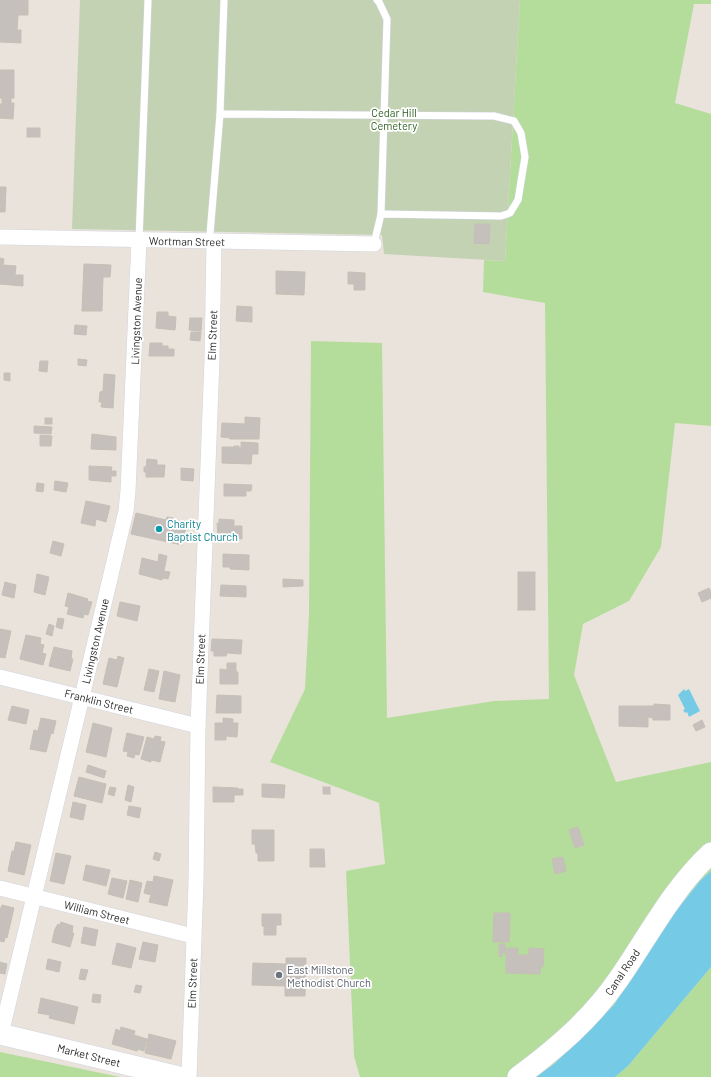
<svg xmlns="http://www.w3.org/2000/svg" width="711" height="1077" viewBox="0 0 711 1077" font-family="Barlow,sans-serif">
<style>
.green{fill:#b4dd9b}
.cemetery{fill:#c4d2b4}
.water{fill:#75cbe5}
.building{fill:#c5c0bb;stroke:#c5bfb5}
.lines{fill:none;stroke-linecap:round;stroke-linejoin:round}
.lane-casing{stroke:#d1d4e0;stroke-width:8}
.street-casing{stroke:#d1d4e0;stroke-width:16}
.secondary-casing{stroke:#d1d4e0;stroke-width:22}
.lane{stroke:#fff;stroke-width:7}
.street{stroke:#fff;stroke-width:15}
.secondary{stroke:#fff;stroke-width:21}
.culture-dot{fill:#0f9aa8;stroke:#fff;stroke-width:1.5}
.worship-dot{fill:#6b7280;stroke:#fff;stroke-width:1.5}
.labels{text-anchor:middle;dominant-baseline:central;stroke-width:3.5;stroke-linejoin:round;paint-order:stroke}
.park-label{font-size:11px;fill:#2e5f1f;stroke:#fff}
.street-label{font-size:11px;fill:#292929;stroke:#fff}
.culture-label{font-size:11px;fill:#0d838f;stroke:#fff;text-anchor:start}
.worship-label{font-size:11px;fill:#5b616d;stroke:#fff;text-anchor:start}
</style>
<rect width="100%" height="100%" fill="#eae3db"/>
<g class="green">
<polygon points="520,0 711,0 711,4 694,4 675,103 711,114 711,426 675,423 661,547 629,601 583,624 574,675 616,782 711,762 711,871 700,881 664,925 614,1005 554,1064 536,1077 360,1077 354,1056 346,871 385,864 379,803 270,762 305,689 309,614 311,341 382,343 387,718 494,701 549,699 545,303 483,292 484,260 505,261"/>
<polygon points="711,967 711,1077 615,1077 628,1066"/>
<polygon points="0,1052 120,1077 0,1077"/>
</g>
<polygon class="cemetery" points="80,0 520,0 505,261 384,254 382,235 72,229"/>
<g class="water">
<polygon points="684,689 685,691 689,689 700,711 689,717 687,712 685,713 683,710 685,709 678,695"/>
<polygon points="711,871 711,967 628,1066 615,1077 536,1077 554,1064 614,1005 664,926 700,881"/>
</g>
<g class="building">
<polygon points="0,0 28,0 28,15 18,15 17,30 21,30 21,43 0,42"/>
<polygon points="0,70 14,70 14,98 11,98 11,103 14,103 13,119 0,118 0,104 2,104 2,98 0,98"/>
<rect x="27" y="128" width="13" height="9"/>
<polygon points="0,187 6,187 5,212 0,212"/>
<polygon points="475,224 490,224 489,244 474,243"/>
<polygon points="0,258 4,259 3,265 16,266 15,275 23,275 23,286 0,284"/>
<polygon points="84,264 111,265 110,277 103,277 102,311 82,311"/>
<polygon points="276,271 305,272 304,295 276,294"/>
<polygon points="348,272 365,273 365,290 354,290 354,284 348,284"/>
<polygon points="237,306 252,307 252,322 236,321"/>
<polygon points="157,312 168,312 168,316 176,317 175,330 156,328"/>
<polygon points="190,318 202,318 201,331 189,330"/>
<polygon points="75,325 87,326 86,335 74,334"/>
<polygon points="191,332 201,332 200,341 190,340"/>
<polygon points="150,343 162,343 162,346 168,346 168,349 174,349 174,356 149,356"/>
<polygon points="78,359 87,360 86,366 78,365"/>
<polygon points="40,361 48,361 47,372 39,371"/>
<polygon points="4,373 10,373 10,381 4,380"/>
<polygon points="104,374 115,375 113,408 101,407 102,402 99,402 100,392 103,391"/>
<polygon points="245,417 260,418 259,439 230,439 230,438 221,437 222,423 245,424"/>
<rect x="45" y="418" width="7" height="6"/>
<polygon points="34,426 52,427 51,434 34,433"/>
<polygon points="92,434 116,437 116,450 91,449"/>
<polygon points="40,435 52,436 51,446 40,446"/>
<polygon points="241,442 258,443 258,454 252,454 251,464 222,463 222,447 234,447 234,446 239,446 239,448 241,448"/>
<polygon points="147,459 157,460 157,465 165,465 164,477 146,477 146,472 144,472 144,467 146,467"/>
<polygon points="89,466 112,467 111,471 116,471 116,476 111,476 111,482 89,480"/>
<polygon points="181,468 194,469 193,481 181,480"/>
<polygon points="55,481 68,483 66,492 54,490"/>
<polygon points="37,483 44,484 43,492 36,491"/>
<polygon points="224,484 252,485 251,491 246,491 246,496 224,496"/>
<polygon points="86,501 110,506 106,522 96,519 95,526 81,523"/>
<polygon points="136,513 166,520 167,517 173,518 173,521 186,526 185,532 189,533 188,539 183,538 182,545 131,534"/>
<polygon points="219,519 234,520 234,526 242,526 242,539 218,537 217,523 219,523"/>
<polygon points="53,541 64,544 61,556 50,553"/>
<polygon points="159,554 167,556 164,571 170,572 168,579 163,578 162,580 139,574 142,558 158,562"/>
<polygon points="223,554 249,555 249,570 230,569 230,567 223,567"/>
<rect x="518" y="572" width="17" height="38"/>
<polygon points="37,574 49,577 45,595 34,592"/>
<polygon points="283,579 303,580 303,586 283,587"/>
<polygon points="5,582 16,585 14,598 2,595"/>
<polygon points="221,585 246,586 246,597 220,596"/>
<polygon points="709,588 711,592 711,598 702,602 698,593"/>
<polygon points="68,593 88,599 87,601 92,602 88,615 84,614 83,618 67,614 69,607 65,606"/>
<polygon points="120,602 140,606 137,621 117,616"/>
<polygon points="58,618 64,619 62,629 56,627"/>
<polygon points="49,624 54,626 52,636 46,634"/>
<polygon points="0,629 11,631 5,658 0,657"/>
<polygon points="26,635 41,638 40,644 44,645 42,653 46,654 43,665 20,659"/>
<polygon points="212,639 242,640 241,654 227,653 226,656 214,656 214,651 211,651"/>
<polygon points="54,647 72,651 71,659 73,659 70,671 49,666"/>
<polygon points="118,656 124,658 117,687 103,684 109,658 117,660"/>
<polygon points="227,663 236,663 236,672 238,672 238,684 220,684 220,669 227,670"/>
<polygon points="149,669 159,671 154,692 144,690"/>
<polygon points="164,671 180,675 175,702 159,699"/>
<polygon points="217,695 241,696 241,713 216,713"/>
<polygon points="654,704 670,705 670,720 653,720 653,718 648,717 648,727 619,726 619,706 654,706"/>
<polygon points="12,706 29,710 26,724 8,720"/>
<polygon points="41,718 56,721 53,734 51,733 46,752 30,749 34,730 38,731"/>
<polygon points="223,718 233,719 233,723 238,723 237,737 226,736 226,740 215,740 215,723 223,723"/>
<polygon points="702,720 705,727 696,731 693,725"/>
<polygon points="93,723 112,728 106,757 86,752"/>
<polygon points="127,733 144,737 139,755 135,754 134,758 127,756 128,752 123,751"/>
<polygon points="155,736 161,737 160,741 165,742 160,762 151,760 151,762 141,759 147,737 154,739"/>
<polygon points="88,765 106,771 104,778 86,772"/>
<polygon points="79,777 106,784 102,803 74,796"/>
<polygon points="262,784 285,785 284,798 262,797"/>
<polygon points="128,785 134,787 131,802 125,800"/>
<polygon points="110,787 116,788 114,796 108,794"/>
<polygon points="213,787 238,788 238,789 243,789 243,795 234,795 234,802 213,802"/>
<rect x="323" y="787" width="7" height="7"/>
<polygon points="73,802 86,805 83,820 70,817"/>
<polygon points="129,806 141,808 139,818 127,815"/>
<polygon points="578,827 584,845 575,848 569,830"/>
<polygon points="252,830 274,830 274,861 258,861 258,853 256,853 255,844 252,844"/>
<polygon points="16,842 31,845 24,875 8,871 12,851 14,851"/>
<polygon points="310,849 324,849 325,867 310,867"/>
<polygon points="155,852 161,854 159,861 153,859"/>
<polygon points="56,853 71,856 64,884 50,881"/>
<polygon points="563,857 566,871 555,874 552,859"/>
<polygon points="86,865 110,870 106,886 83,880"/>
<polygon points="154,876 173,880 167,906 149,902 151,895 144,893 147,881 153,882"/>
<polygon points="112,878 127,881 123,898 108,894"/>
<polygon points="130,880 142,883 138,902 126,899"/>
<polygon points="2,905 14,908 7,938 5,937 4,942 0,941 0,908 1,908"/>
<polygon points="494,913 510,913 509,942 493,942"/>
<polygon points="262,914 281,914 281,925 276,925 276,935 264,935 264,926 262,926"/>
<polygon points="61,922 73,926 72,933 74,933 70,947 52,942 55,929 58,924 60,925"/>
<polygon points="84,927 98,930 95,946 81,943"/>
<polygon points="143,942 158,945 155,962 139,959"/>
<polygon points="117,943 136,948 131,968 112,964"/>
<polygon points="499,944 505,944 505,953 502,953 502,957 499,956"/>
<polygon points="506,948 518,948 518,955 529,955 529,948 544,949 543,967 541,966 540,974 506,973"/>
<polygon points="286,958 306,958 305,996 285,996 285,986 252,985 253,963 286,964"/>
<polygon points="48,959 61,962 59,972 46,969"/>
<polygon points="0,962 7,964 5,974 0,973"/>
<polygon points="81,969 88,970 85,980 79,979"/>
<polygon points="136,985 142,986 140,993 134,992"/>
<polygon points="93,994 101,995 100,1003 92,1002"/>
<polygon points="41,998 78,1007 74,1024 49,1018 50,1015 38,1013"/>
<polygon points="121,1027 135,1031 134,1035 147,1039 144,1051 138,1049 137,1051 112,1044 116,1029 120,1031"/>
<polygon points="149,1034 176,1041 171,1059 145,1053"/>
</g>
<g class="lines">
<g class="lane-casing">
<g id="lane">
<polyline points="377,0 379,2 387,19 381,214"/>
<polyline points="220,114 224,0"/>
<polyline points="139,240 148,0"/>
<polyline points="214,241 210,234 220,114 494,116 514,121 521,133 525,157 518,200 510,213 501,216 381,214 374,244"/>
</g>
</g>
<g class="street-casing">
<g id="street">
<polyline points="0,237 374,244"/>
<polyline points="0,677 198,726"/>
<polyline points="0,888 193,936"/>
<polyline points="1,1034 82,697 126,511 128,491 139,240"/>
<polyline points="189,1077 196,882 198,726 212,360 214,242"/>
</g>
</g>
<g class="secondary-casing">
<g id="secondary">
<polyline points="0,1034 179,1077"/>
<path d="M518 1077C556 1049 591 1019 618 980 648 937 672 889 711 853"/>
</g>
</g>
<use href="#lane" class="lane"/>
<use href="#street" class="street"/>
<use href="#secondary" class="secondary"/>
</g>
<circle class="culture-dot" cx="159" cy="529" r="4"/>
<circle class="worship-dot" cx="279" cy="975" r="4"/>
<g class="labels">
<g class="park-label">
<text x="394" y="112">Cedar Hill<tspan x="394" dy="13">Cemetery</tspan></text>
</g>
<g class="street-label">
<text transform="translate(187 241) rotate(1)">Wortman Street</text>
<text transform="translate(136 321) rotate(-88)">Livingston Avenue</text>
<text transform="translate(212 335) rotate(-88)">Elm Street</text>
<text transform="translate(95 641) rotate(-77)">Livingston Avenue</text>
<text transform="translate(200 659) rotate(-88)">Elm Street</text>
<text transform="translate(99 701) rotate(14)">Franklin Street</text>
<text transform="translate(97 912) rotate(14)">William Street</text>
<text transform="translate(622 972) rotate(-56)">Canal Road</text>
<text transform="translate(192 983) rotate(-88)">Elm Street</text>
<text transform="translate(89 1055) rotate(14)">Market Street</text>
</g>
<g class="culture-label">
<text x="167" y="523">Charity<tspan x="167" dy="13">Baptist Church</tspan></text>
</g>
<g class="worship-label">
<text x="287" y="969">East Millstone<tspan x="287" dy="13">Methodist Church</tspan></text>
</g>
</g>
</svg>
